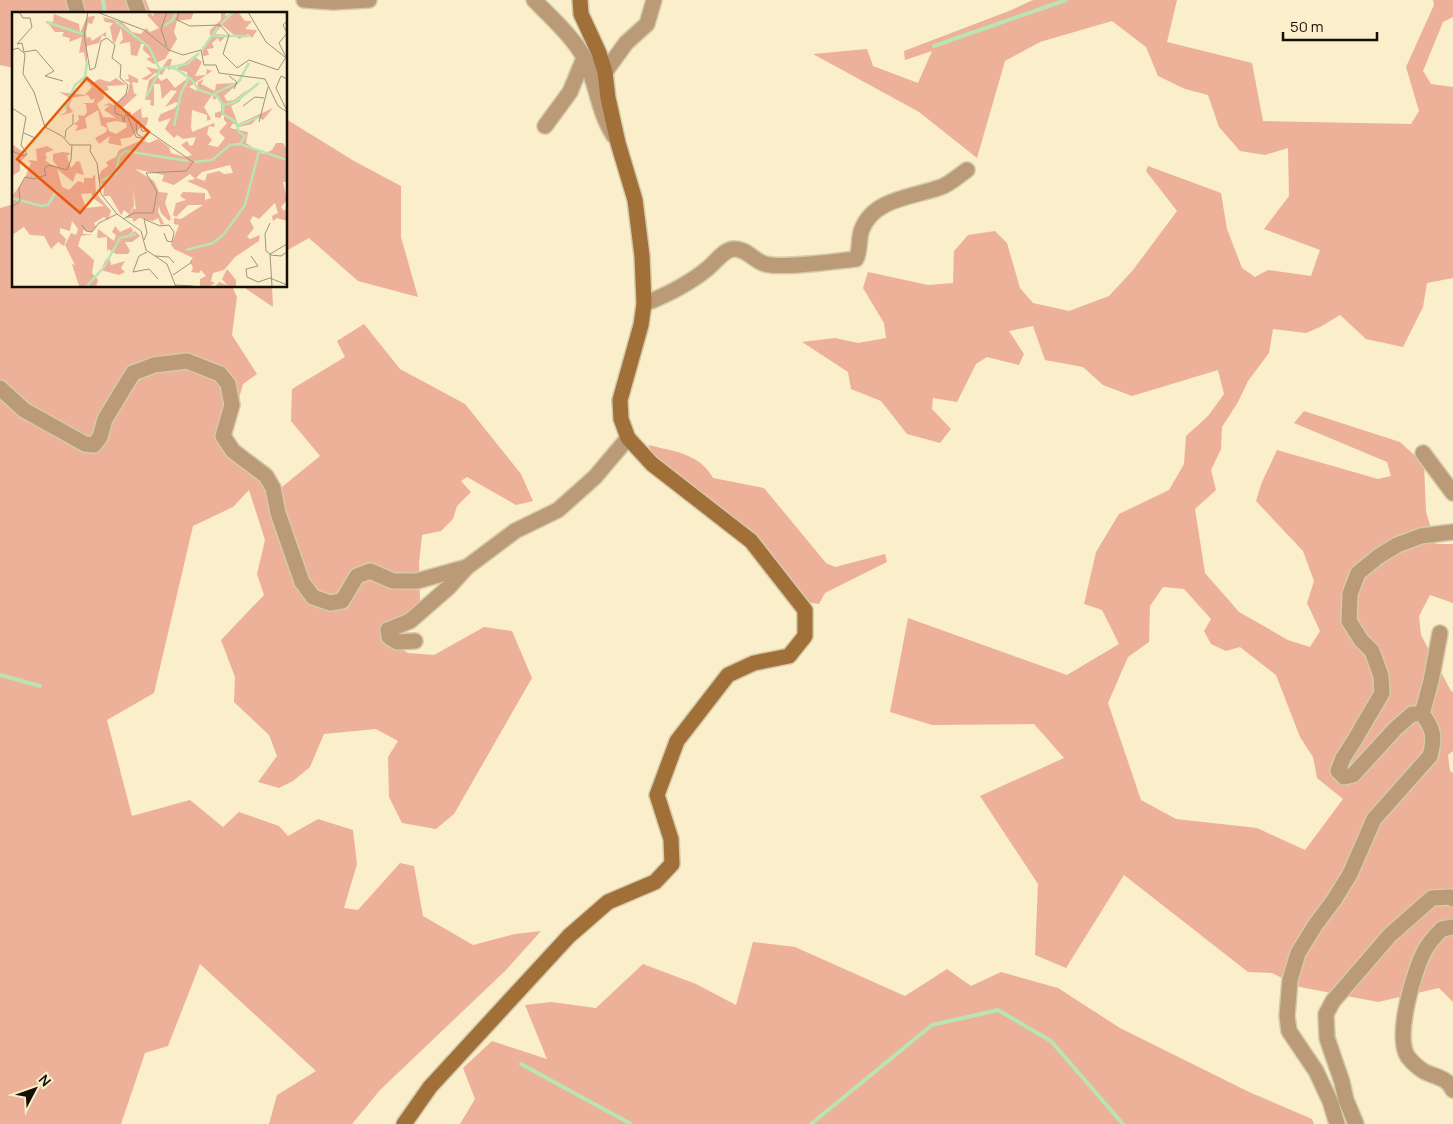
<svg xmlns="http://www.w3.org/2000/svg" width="1453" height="1124" viewBox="0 0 1453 1124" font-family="Manrope,sans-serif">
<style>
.forest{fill:#edb098;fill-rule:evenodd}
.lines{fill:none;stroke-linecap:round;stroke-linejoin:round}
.stream{stroke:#bae4b3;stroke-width:4}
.street-casing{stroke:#d5caab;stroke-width:18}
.secondary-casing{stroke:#d5caab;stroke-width:18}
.street{stroke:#bb9a77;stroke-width:15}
.secondary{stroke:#a07038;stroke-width:15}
.inset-river{fill:none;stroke:#bae4b3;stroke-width:2.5}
.inset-road{fill:none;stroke:#9e957b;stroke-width:1}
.view{fill:#e8590c;fill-opacity:0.15;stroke:#e8590c;stroke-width:2.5}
.inset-edge{fill:none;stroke:#130f04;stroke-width:2.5}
</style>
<rect width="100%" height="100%" fill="#faeecb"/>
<g class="forest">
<polygon points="0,0 146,0 151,14 14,14 14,68 0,65"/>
<path d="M1033 0H1177L1167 42 1252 63 1263 121 1411 124 1419 111 1406 67 1434 5 1433 0H1453V17L1443 22 1423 71 1431 84 1453 87V278L1427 283 1423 307 1403 347 1366 339 1340 315 1320 327 1306 333 1273 329 1269 353 1248 381 1238 402 1222 427 1221 449 1211 470 1216 490 1195 509 1205 573 1239 612 1288 640 1310 647 1320 631 1307 603 1314 581 1303 551 1256 501 1262 482 1277 450 1378 479 1391 476 1387 462 1294 423 1304 411 1400 442 1424 464 1426 512 1436 544H1453V603L1430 595 1419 616 1421 635 1451 691 1453 692V751L1448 755 1450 771 1453 773V1002L1439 988 1378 1002 1300 987 1272 973 1248 972 1124 875 1066 968 1035 955 1038 884 980 796 1064 758 1034 724 932 725 890 712 908 618 1067 675 1119 644 1102 610 1084 604 1096 552 1119 514 1169 490 1184 464 1186 436 1208 416 1224 394 1218 370 1132 396 1103 385 1083 367 1045 360 1033 326 1009 331 1024 354 1019 365 987 357 976 364 957 402 933 398 932 409 951 429 940 443 907 434 881 401 851 389 848 372 802 342 835 338 858 343 886 338 884 323 863 288 868 272 928 285 953 283 954 251 968 235 995 231 1007 243 1020 288 1033 303 1069 311 1109 296 1133 270 1177 211 1146 171 1148 166 1221 193 1227 229 1242 268 1255 277 1268 270 1311 276 1320 250 1264 229 1289 196 1288 148 1265 155 1240 151 1219 127 1208 95 1185 89 1158 76 1146 47 1112 21 1040 42 1005 61 977 158 919 112 813 54 867 49 873 66 918 83 932 51 905 60 904 51 1009 11ZM1163 587 1184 589 1211 619 1204 631 1211 644 1226 651 1240 647 1276 675 1300 737 1313 757 1317 778 1343 799 1305 850 1257 828 1176 819 1141 800 1108 703 1128 657 1149 642 1150 606Z"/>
<polygon points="286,119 354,161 401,186 401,237 418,297 358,281 309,238 286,251"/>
<polygon points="14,204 14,286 232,286 237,297 232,335 257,374 243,384 224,450 260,477 282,487 320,456 291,421 292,389 345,357 337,341 364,324 400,369 465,404 521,474 533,501 516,505 467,477 461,481 471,492 457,506 453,519 441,531 422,535 419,563 420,603 384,638 408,653 434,655 484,627 512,631 532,678 454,814 436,829 402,823 389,797 388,757 398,741 376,729 324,734 310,767 293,781 279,788 258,782 277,756 269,735 234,702 235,677 221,640 264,595 257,574 265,540 249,490 233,507 193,526 154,693 107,720 132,816 190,800 223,827 239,812 279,826 288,836 318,819 353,830 357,864 344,908 358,910 400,863 414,866 423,916 473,945 515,934 541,931 505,971 380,1090 352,1124 269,1124 277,1095 316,1071 200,964 168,1046 145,1053 121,1124 0,1124 0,208"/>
<polygon points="242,286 272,286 273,307"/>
<path d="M648 445C672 451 700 453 713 478L764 488 826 563 835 567 885 554 887 562 825 593 819 604 807 602 657 460Z"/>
<polygon points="753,942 795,947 905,996 947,969 971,986 1001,972 1058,988 1120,1028 1249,1092 1312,1119 1314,1124 460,1124 475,1099 463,1068 492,1041 547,1059 525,1005 551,1002 596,1008 643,964 696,984 736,1005"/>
</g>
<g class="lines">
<g class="stream">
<polyline points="103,0 105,13"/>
<polyline points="934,46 1066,0"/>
<polyline points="0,675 40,686"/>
<polyline points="521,1064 631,1124"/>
<polyline points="811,1124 932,1025 998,1010 1051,1041 1123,1124"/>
</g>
<g class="street-casing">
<g id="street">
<polyline points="74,0 78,14"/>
<polyline points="134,0 139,14"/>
<polyline points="304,0 333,2 369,0"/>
<path d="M534 0C551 17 574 38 585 59 597 84 598 112 614 136"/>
<polyline points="605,72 626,43 647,24 654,0"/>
<polyline points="545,126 570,92 584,58"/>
<path d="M644 304C664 296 690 283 707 269 715 263 724 249 734 249 746 248 754 261 765 264 783 269 835 261 856 259 861 249 858 238 862 229 874 198 914 197 941 187 950 184 958 176 967 170"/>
<polyline points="0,388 24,410 85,444 94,445 100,437 105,419 133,373 154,365 187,361 220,374 228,384 232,405 223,436 233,451 266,476 273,488 278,513 302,582 313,597 330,603 342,601 357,576 370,571 393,581 417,581 467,567 515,531 558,510 595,477 628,438"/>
<polyline points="1423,453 1453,493"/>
<polyline points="415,641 397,642 389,637 388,630 410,621 449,587 467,567"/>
<polyline points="1422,714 1431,681 1440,633"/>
<path d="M1453 927 1442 929C1436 935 1429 942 1425 950 1414 970 1394 1037 1408 1057 1412 1062 1420 1069 1425 1072 1436 1077 1448 1078 1453 1090"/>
<path d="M1337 1124 1330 1101 1316 1071 1289 1031 1287 1016 1290 980 1298 953 1316 924 1334 900 1350 874 1374 819 1430 756C1435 738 1434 729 1422 714H1412L1395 729 1353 775 1344 777 1338 771 1343 758 1354 741 1382 693 1381 676 1372 651 1361 640 1349 621 1350 594 1358 573 1379 556 1397 545 1421 536 1453 532"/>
<polyline points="1356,1124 1346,1100 1342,1082 1327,1038 1326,1014 1333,1001 1390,935 1432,898 1450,897 1453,899"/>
</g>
</g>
<g class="secondary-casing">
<polyline id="secondary" points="404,1124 430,1087 569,936 608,902 655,882 672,864 671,839 657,795 677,741 728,675 754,663 789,656 805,636 805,610 751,541 652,464 628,438 621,419 620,400 641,325 644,304 642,256 635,200 618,143 608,98 605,72 599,53 581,14 580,0"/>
</g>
<use href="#street" class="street"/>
<use href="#secondary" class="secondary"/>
</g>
<g transform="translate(12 12)">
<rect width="275" height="275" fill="#faeecb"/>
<path d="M142 0H182L179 7 165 9 162 20 165 27 153 47 142 52 134 47 139 45 131 38 132 32H129L125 44 119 43 118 30 107 32 111 27 109 16 103 31 101 30 98 15 101 11 93 10 91 5 110 10 120 20 129 22 134 16 138 20 147 16 135 3 138 1 141 4ZM209 0H214L213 4 226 0 233 9H240L233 17 245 18 240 26 236 22 227 27 210 13 203 22 215 23 208 30 206 26 200 31 202 36 195 37 197 43 191 44 190 36 198 28V18L209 8ZM42 2 67 12 68 21 75 5 83 4 80 12 76 11 74 20 75 26 78 25 80 29 94 20V25L90 23 87 31 75 34V57L72 40 67 41 70 25 57 30 58 26 50 24 52 20H43L34 9 41 10ZM182 44 190 50 183 64 194 63 195 57 200 59 177 75 185 79 186 70 192 67 189 72 203 79 204 72 223 71 231 67 212 84 215 89 222 88 235 78 227 90 219 94 226 112 261 96 251 108 246 105 240 112 227 115 221 111 218 116 236 120 234 131 251 142 260 138 264 131H271L275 138V170H271L275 188 269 195 272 199 275 195V209L265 206 261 209 260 204 266 201 263 191 247 207 241 204 238 209 242 216 235 225 238 227 248 223 247 229 223 245 212 258 201 261 199 269 203 271 196 275H188V267L194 264 189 258 187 261 179 260 181 256 178 249 181 246 162 237 159 233 167 213 162 212V206L169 207 191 193H176L164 205 161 203 164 191 174 188 168 184 171 180 193 181V188L199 186 195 178 175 169 183 167 178 162 162 173 150 169 152 163 123 157 142 169 147 180 156 181 153 191 159 207 157 209 149 201 147 194 146 200 152 212 149 213 146 206 141 209 127 206 122 210 120 206H114L122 196 124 198 121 177 122 194 117 202 112 198 109 203 98 184H91L92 177 86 166 90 158 96 154 94 150 104 145 107 138 130 128 137 131 146 127 157 135 159 141 173 145 180 143 169 133 175 129 178 134 181 133 184 125 171 127 165 123 162 126 153 117 159 106 147 110 146 107 149 102 163 96 166 91 164 90 153 95 165 79 159 78 150 87 148 72H142V94L138 93 139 88H133L137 68 144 63 149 69 155 66 163 76 176 66 175 60 164 57ZM200 83 202 88 206 85 209 89V99L203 101V105L208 106 212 99V108L215 111 207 120 213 126 206 135 196 133 200 128 195 122 197 114 203 115 202 111 180 120 179 115 180 98 195 103V109L199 107 192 95ZM218 153 221 161 212 162 207 159 195 162 193 169 184 166 190 160ZM156 47H160L157 59 155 54 150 63 143 61 135 68 129 67 140 61 134 55 149 58ZM116 62 126 67V71L120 70 122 81 125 83 108 98 119 100 118 104 129 96 130 106 136 105V108L134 114 129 115 119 125 108 127 110 134 96 131 98 124 87 132 83 126 94 120 95 116 89 113 86 98 73 106 75 116 63 119 66 114 62 112 67 108 66 103 72 104 75 100 74 92 70 91H81L83 86 79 88 76 83 60 86 57 94 61 100 47 104 54 100 56 85 47 80 73 83 80 75 73 67 74 65 79 72 87 67 98 70 104 66 114 73 95 74 97 78 91 80 92 86 85 92 91 105 104 106 92 98 98 93 91 94 97 91 102 93 116 80 118 70 112 68 117 67ZM104 109 114 111 115 115 104 122 97 119 94 111ZM0 132 15 143 8 150V159L0 164ZM35 134 42 138 33 141 35 146 33 148 38 152 46 155 41 149V142L50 140 59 141 55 144 59 156 65 149 68 150 72 163 64 161 61 170 45 157 50 175 57 178 66 169 72 171V166H80L83 162 84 181 99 199 96 208 92 205 82 211 84 215 79 220 71 218V222H81L69 224 66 234 82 248 80 261 86 268 84 275H68L66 271 60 252 63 253 53 233 59 221 64 223 66 217 60 209 58 219 48 216V221L54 227 52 234 46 230 39 237 32 224 18 223 12 215 0 223V184L12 168 19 151 16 148 25 149 24 137ZM79 181 81 186 92 194 74 196 69 182ZM103 214 108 220 119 215 121 219 116 224 123 219 128 224 120 230H113L118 239 116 242H104L96 237 95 241V225L85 226 86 217 102 229 104 223 100 220ZM94 247 98 248 99 253 113 249 109 256 113 260 107 263 89 258ZM215 257 224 268V275H203L207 270 215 273 210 267Z" fill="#edb098" fill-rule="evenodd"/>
<path class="inset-river" d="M103 9 137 35 148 58 155 55 164 57 179 67 187 78 205 84 211 93V102L224 110 227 120 233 124 228 132M34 10 71 22M209 12 221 0M152 14 161 8 164 0M201 24H237M190 38 206 15M159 55 175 52 187 41M226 71 237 51M202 82 222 72M134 85 148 58M211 93 223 90 247 71M53 97 63 73 73 65 75 50M162 114 169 81 177 66M225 114 247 105M183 150 200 148 218 133 228 132 275 148M89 169 104 161 107 145 113 139 176 149M0 186 29 194 36 193 45 178M174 238 201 231 212 222 233 193 247 139M74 275 92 255 108 226 124 222"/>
<path class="inset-road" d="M76 0 72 23 78 58 83 56 89 29 95 26 103 33 100 46 109 53 108 66 116 73 114 82 103 94V101L110 104 112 110 113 103H115L124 125 133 127 125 122 124 111 127 109 130 119H136L181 150 174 159 134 161 145 180 141 201H122L111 207M85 0 132 18 157 38 171 43 189 38 192 53H204L207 61 253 67 266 94 275 100M155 0 149 17 155 35M167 0 165 8 178 14 208 13 217 23 211 42 225 56 237 48 266 58 274 45 267 31 275 21 271 13 275 9M236 0 254 30 273 45M5 32 10 31 12 40 24 38 42 59 33 64 51 69M5 32 20 15 18 6H11L7 0M0 38 6 36 13 42 11 62 22 80 33 115 50 124 58 133H79L78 139 85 151 89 182 105 202 129 219 134 238 155 252 164 275M217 64 225 70 222 77M231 94 243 85 252 86M0 96 14 105 9 133 15 142 12 144 0 139M274 97 264 76 269 64 275 67M247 110 256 75M12 121 23 126 20 130M53 126 54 118 61 112V102M0 195 8 189 7 176 13 165 22 167 34 163 32 157 37 153 55 158 59 148 60 133M70 213 74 219 80 220 87 211 105 202M132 228 135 221 132 207 148 214 157 213 162 220 160 230 155 229 152 221M135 240 127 244 121 260 137 257 146 267M258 242 254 239 253 222 258 211M258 243 269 244 275 240M143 244 157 245 162 251M239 244 246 254 234 257 235 265 246 270 258 266 275 273M161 263 180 250M163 273 181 274M260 275 258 242 275 232"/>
<path class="view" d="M75 66 137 120 68 201 5 147Z"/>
<rect width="275" height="275" class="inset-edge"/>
</g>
<g transform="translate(35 1089) rotate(49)" stroke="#faeecb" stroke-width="4" paint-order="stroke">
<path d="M0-4L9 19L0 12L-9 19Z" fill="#130f04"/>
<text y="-8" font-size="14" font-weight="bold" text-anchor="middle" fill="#130f04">N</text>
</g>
<path d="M1283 32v8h94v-8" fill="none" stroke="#130f04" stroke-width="2.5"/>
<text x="1290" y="32" font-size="15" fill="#130f04" stroke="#faeecb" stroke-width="4" paint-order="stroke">50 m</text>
</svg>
